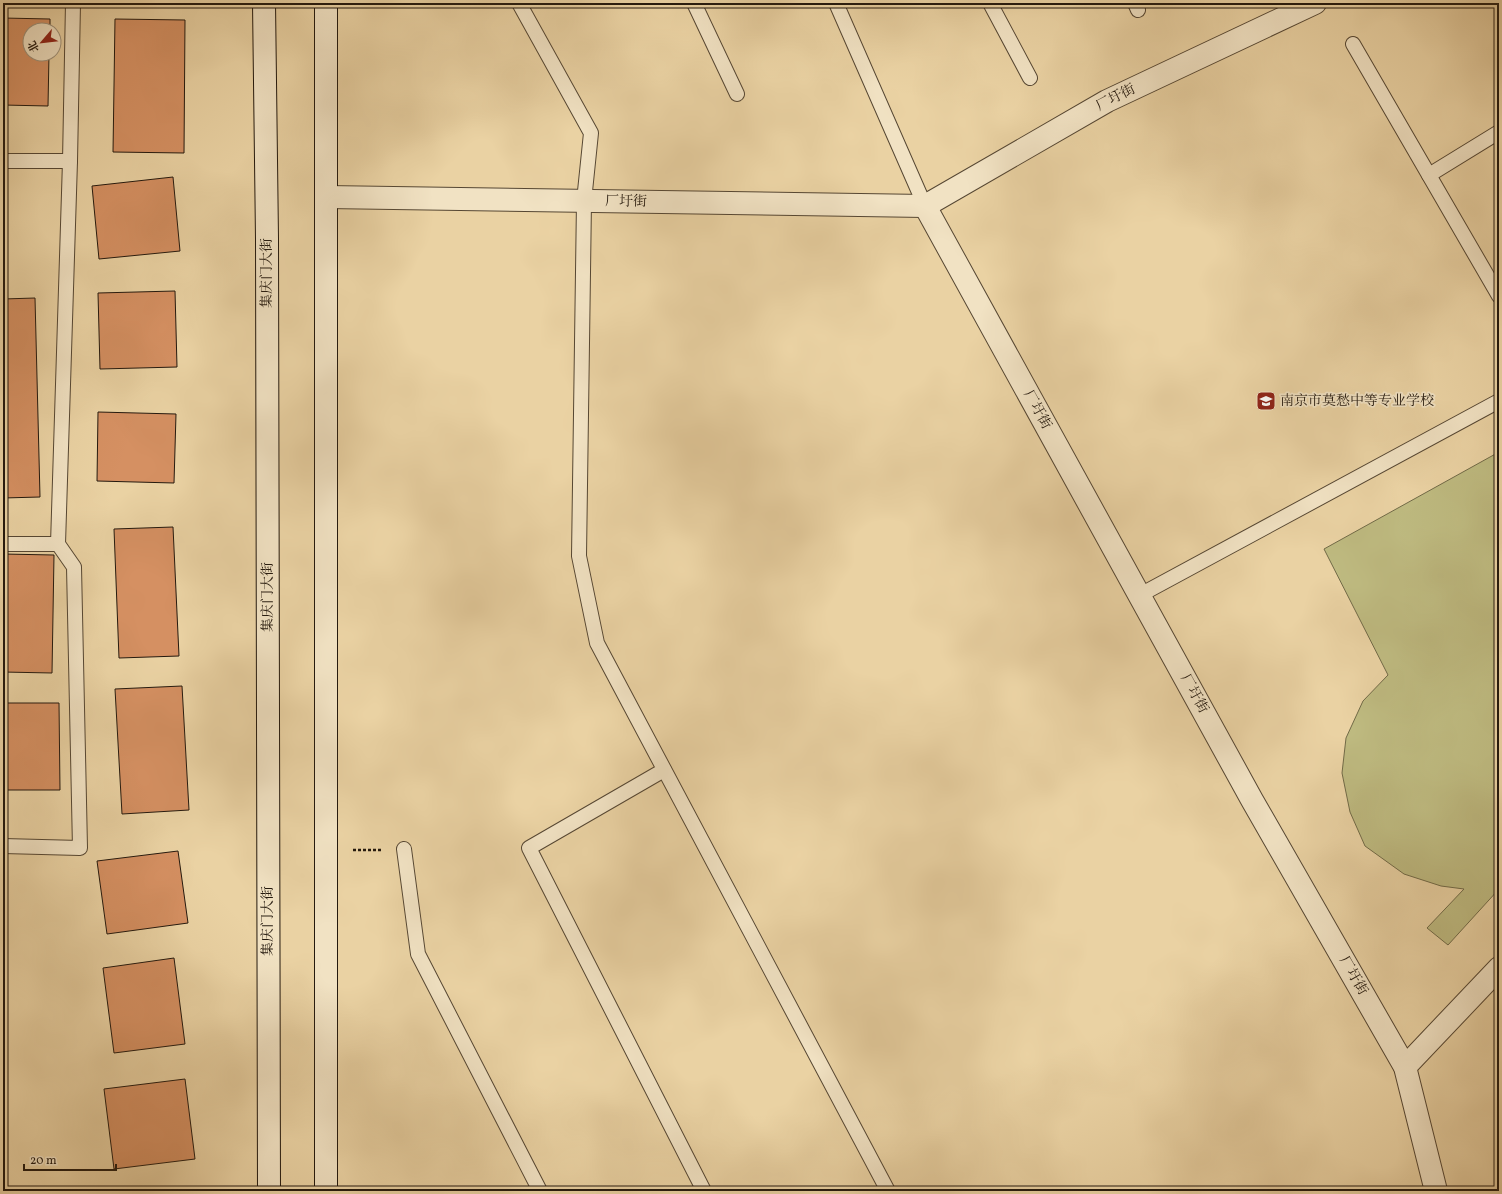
<svg xmlns="http://www.w3.org/2000/svg" width="1502" height="1194" viewBox="0 0 1502 1194" font-family="Vollkorn,'Noto Serif SC',serif">
<style>
.green{fill:#beba80;stroke:#716a47}
.building{fill:#d59062;stroke:#24190e}
.lines{fill:none;stroke-linecap:round;stroke-linejoin:round}
.lane-casing{stroke:#564733;stroke-width:16}
.street-casing{stroke:#564733;stroke-width:24}
.secondary-casing{stroke:#24190e;stroke-width:24}
.path{stroke:#24190e;stroke-width:2.5;stroke-dasharray:3 2;stroke-linecap:butt}
.lane{stroke:#f1e2c3;stroke-width:14}
.street{stroke:#f1e2c3;stroke-width:22}
.secondary{stroke:#f1e2c3;stroke-width:22}
.labels{text-anchor:middle;dominant-baseline:central;stroke-width:3.5;stroke-linejoin:round;paint-order:stroke}
.street-label{font-size:14px;fill:#24190e;stroke:#f1e2c3}
.poi-label{font-size:14px;fill:#24190e;stroke:#f1e2c3;text-anchor:start}
</style>
<rect width="100%" height="100%" fill="#ead2a3"/>
<filter id="stains"><feTurbulence type="fractalNoise" baseFrequency=".005" numOctaves="4"/><feColorMatrix values="0 0 0 0 .2 0 0 0 0 .09 0 0 0 0 .02 0 0 0 .5 -.17"/></filter>
<radialGradient id="worn" r=".72"><stop offset=".6" stop-color="#630" stop-opacity="0"/><stop offset="1" stop-color="#630" stop-opacity=".3"/></radialGradient>
<polygon class="green" points="1499,452 1499,889 1448,945 1427,928 1464,889 1441,886 1404,874 1365,846 1350,812 1342,773 1346,738 1363,701 1388,675 1324,549"/>
<g class="building">
<polygon points="3,18 50,19 50,30 30,30 30,54 49,54 48,106 3,105"/>
<polygon points="115,19 185,20 184,153 113,152"/>
<polygon points="173,177 180,251 99,259 92,186"/>
<polygon points="175,291 177,367 100,369 98,293"/>
<polygon points="35,298 40,497 3,498 3,299"/>
<polygon points="98,412 176,414 174,483 97,481"/>
<polygon points="173,527 179,656 119,658 114,529"/>
<polygon points="3,554 54,555 52,673 3,672"/>
<polygon points="182,686 189,810 122,814 115,689"/>
<polygon points="4,703 59,703 60,790 4,790"/>
<polygon points="178,851 188,923 107,934 97,861"/>
<polygon points="174,958 185,1044 114,1053 103,968"/>
<polygon points="185,1079 195,1159 114,1169 104,1089"/>
</g>
<g class="lines">
<g class="lane-casing">
<g id="lane">
<polyline points="519,3 591,133 584,201 579,556 597,643 888,1191"/>
<polyline points="694,3 737,94"/>
<polyline points="836,3 925,206"/>
<polyline points="990,3 1030,78"/>
<polyline points="1135,3 1138,10"/>
<polyline points="1353,44 1499,296"/>
<polyline points="3,161 70,161 58,544 74,567 80,848 3,846"/>
<polyline points="70,161 73,3"/>
<polyline points="1429,175 1499,132"/>
<polyline points="3,544 58,544"/>
<polyline points="1140,595 1499,401"/>
<polyline points="664,770 529,848 704,1191"/>
<polyline points="404,849 418,954 540,1191"/>
</g>
</g>
<g class="street-casing">
<g id="street">
<polyline points="327,197 925,206 1107,101 1315,3"/>
<polyline points="925,206 1252,800 1405,1067 1436,1191"/>
<polyline points="1405,1067 1499,968"/>
</g>
</g>
<g class="secondary-casing">
<g id="secondary">
<polyline points="264,3 267,239 269,1191"/>
<polyline points="326,3 326,1191"/>
</g>
</g>
<polyline class="path" points="353,850 382,850"/>
<use href="#lane" class="lane"/>
<use href="#street" class="street"/>
<use href="#secondary" class="secondary"/>
</g>
<defs>
<g id="school-square" transform="scale(1)"><rect x="-9" y="-9" width="18" height="18" rx="4" fill="#8f2418" stroke="#f1e2c3"/><path d="M0-5L7-2L0 1L-7-2ZM-4 1L0 2.5L4 1V4Q0 6-4 4Z" fill="#fff"/></g>
</defs>
<g fill-rule="evenodd">
<use href="#school-square" x="1266" y="401"/>
</g>
<g class="labels">
<g class="street-label">
<text transform="translate(1116 98) rotate(-27)">厂圩街</text>
<text transform="translate(626 202) rotate(1)">厂圩街</text>
<text transform="translate(267 273) rotate(-90)">集庆门大街</text>
<text transform="translate(1037 410) rotate(61)">厂圩街</text>
<text transform="translate(268 597) rotate(-90)">集庆门大街</text>
<text transform="translate(1194 694) rotate(61)">厂圩街</text>
<text transform="translate(268 921) rotate(-90)">集庆门大街</text>
<text transform="translate(1353 976) rotate(60)">厂圩街</text>
</g>
<g class="poi-label">
<text x="1280" y="401">南京市莫愁中等专业学校</text>
</g>
</g>
<rect width="1502" height="1194" fill="none" stroke="#ead2a3" stroke-width="16"/>
<rect x="4" y="4" width="1494" height="1186" fill="none" stroke="#24190e" stroke-width="2"/>
<rect x="8" y="8" width="1486" height="1178" fill="none" stroke="#24190e"/>
<g transform="translate(42 42) rotate(242)"><circle r="19" fill="#f1e2c3" stroke="#9f927b"/>
<path d="M0-3L7 15L0 10L-7 15Z" fill="#8f2418"/>
<text y="-6" font-size="11" font-weight="bold" text-anchor="middle" fill="#24190e">北</text>
</g>
<path d="M24 1164v6h92v-6" fill="none" stroke="#24190e" stroke-width="2"/>
<text x="30" y="1164" font-size="12" fill="#24190e" stroke="#f1e2c3" stroke-width="3" paint-order="stroke">20 m</text>
<rect width="100%" height="100%" filter="url(#stains)"/>
<rect width="100%" height="100%" fill="url(#worn)"/>
</svg>
